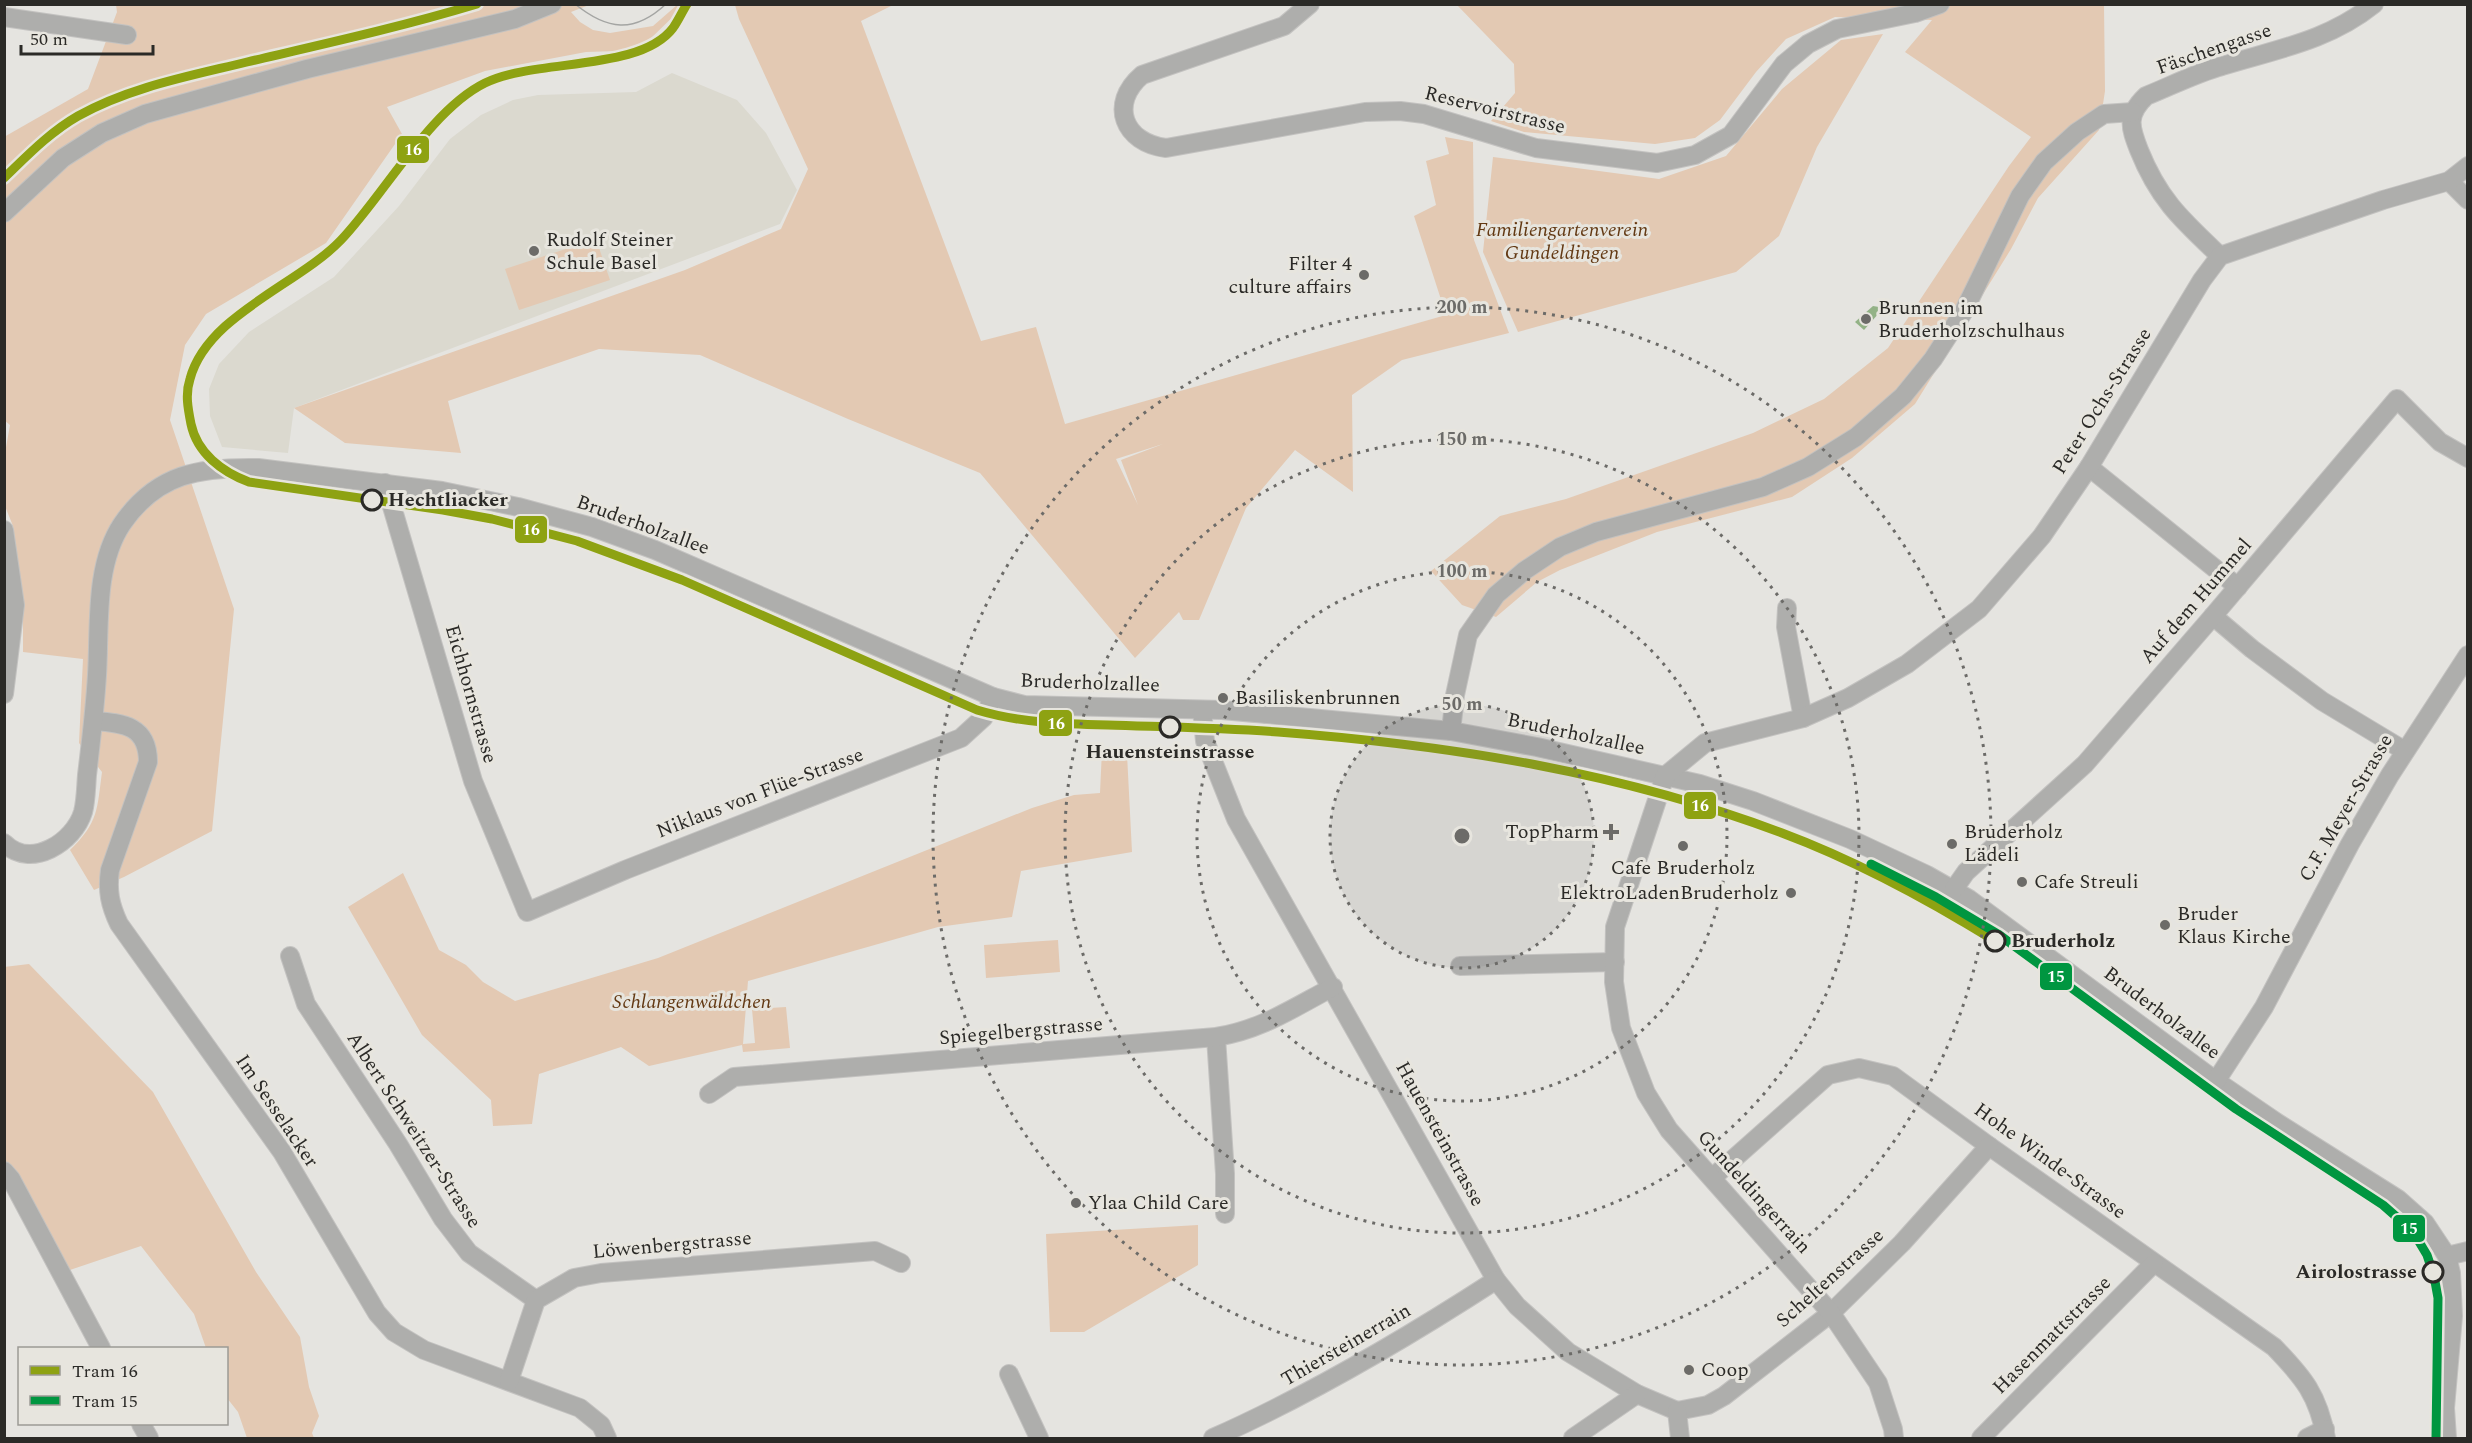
<svg xmlns="http://www.w3.org/2000/svg" width="2472" height="1443" viewBox="0 0 2472 1443" font-family="Spectral,serif">
<style>
.built{fill:#dbd9cf}
.green{fill:#e3c9b3;fill-rule:evenodd}
.water{fill:#93b286}
.lines{fill:none;stroke-linecap:round;stroke-linejoin:round}
.minor-casing{stroke:#c3c2c0;stroke-width:20}
.minor{stroke:#aeaeac;stroke-width:18}
.tram{stroke:#a4a5a3;stroke-width:1.5}
.tram-1-casing{stroke:#e7e5de;stroke-width:14}
.tram-2-casing{stroke:#e7e5de;stroke-width:14}
.tram-1{stroke:#8ea212;stroke-width:9}
.tram-2{stroke:#009640;stroke-width:9}
.ring{fill:none;stroke:#6c6b68;stroke-width:3;stroke-dasharray:3 6}
.poi-dot{fill:#6c6b68;stroke:#e7e5de;stroke-width:2}
.stop-dot{fill:#e7e5de;stroke:#2b2a27;stroke-width:3}
.labels{text-anchor:middle;dominant-baseline:central;stroke-width:6;stroke-linejoin:round;paint-order:stroke}
.street-label{font-size:20px;fill:#2b2a27;stroke:#e7e5de}
.park-label{font-size:20px;font-style:italic;fill:#633913;stroke:#e7e5de}
.poi-label{font-size:20px;fill:#2b2a27;stroke:#e7e5de;text-anchor:start}
.stop-label{font-size:20px;font-weight:bold;fill:#2b2a27;stroke:#e7e5de;text-anchor:start}
.centre{fill:#6c6b68;stroke:#e7e5de;stroke-width:3}
.ring-label{font-size:18px;text-anchor:middle;font-weight:bold;fill:#6c6b68;stroke:#e7e5de;stroke-width:6;stroke-linejoin:round;paint-order:stroke}
.line-badge{stroke:#e7e5de;stroke-width:2}
.badge-label{font-size:16px;text-anchor:middle;font-weight:bold;fill:#fff}
</style>
<rect width="100%" height="100%" fill="#e5e4e0"/>
<polygon class="built" points="672,73 737,100 766,133 797,190 780,224 294,408 288,453 222,447 210,416 209,389 219,364 249,332 334,277 399,206 450,139 481,115 513,100 538,95 636,92"/>
<g class="green">
<path d="M116 5H589L571 12 580 22 593 30 610 33 653 26 677 5 680 10 648 41 619 51 586 52 485 71 387 107 402 134 326 243 206 314 185 345 170 420 234 609 212 831 124 877 94 890 70 850C99 822 97 809 102 772L79 743 83 659 23 652V601L13 526 5 506V453L10 425 4 420V137L88 89 117 12Z"/>
<path d="M735 5H893L861 21 981 341 1036 327 1065 424 1446 315 1414 216 1436 205 1426 161 1449 154 1445 137 1473 142 1474 240 1509 333 1402 360 1352 395 1353 492 1295 450 1246 508 1199 620H1183L1179 612 1135 658 980 473 848 419 700 355 599 349 448 401 461 453 345 443 294 408 685 270 781 229 808 169 739 19ZM1163 444 1121 460 1138 505 1116 459Z"/>
<polygon points="1457,5 2104,5 2105,91 2099,130 2038,198 2011,249 1915,404 1852,458 1792,497 1657,532 1560,570 1537,582 1496,617 1462,605 1431,571 1500,516 1566,499 1753,433 1824,399 1888,348 2009,166 2031,137 1905,52 1932,20 1835,17 1786,39 1756,72 1720,120 1695,138 1655,144 1524,132 1491,121 1515,93 1514,64"/>
<polygon points="1883,34 1817,147 1779,236 1736,272 1518,332 1483,252 1493,157 1659,179 1726,156 1782,89 1841,40"/>
<polygon points="596,239 610,280 519,310 505,269"/>
<polygon points="1102,750 1127,754 1132,852 1021,871 1012,917 938,927 748,981 743,1044 755,1043 752,1009 786,1007 790,1048 743,1052 742,1045 649,1066 621,1047 539,1074 532,1124 493,1126 491,1100 422,1035 348,907 403,873 439,950 466,965 483,982 515,1001 658,958 1032,808 1074,795 1100,793"/>
<polygon points="1058,940 1060,972 986,978 984,945"/>
<polygon points="29,964 153,1092 256,1272 300,1337 309,1387 319,1416 312,1433 314,1438 247,1438 238,1412 227,1398 226,1348 206,1348 194,1314 141,1246 61,1273 5,1171 4,967"/>
<polygon points="1198,1225 1198,1265 1084,1332 1050,1332 1046,1234"/>
</g>
<polygon class="water" points="1873,306 1879,307 1879,313 1864,330 1855,322"/>
<g class="lines">
<g class="minor-casing">
<g id="minor">
<path d="M1310 4 1284 26 1142 75C1108 104 1124 143 1166 148L1365 112 1400 111 1424 114 1536 148 1657 163 1695 155 1731 135 1784 64 1808 44 1837 29 1915 13 1940 4"/>
<polyline points="4,17 127,35"/>
<polyline points="2449,181 2468,200"/>
<polyline points="4,213 63,158 102,133 145,114 307,69 515,19 552,4"/>
<path d="M2220 256C2182 220 2159 200 2139 150 2130 127 2126 115 2146 96 2171 86 2196 73 2222 66 2277 49 2328 41 2374 4"/>
<polyline points="2089,467 2238,587"/>
<polyline points="385,483 473,781 527,912 625,870 961,738 984,717 993,697"/>
<polyline points="4,530 15,605 4,694"/>
<polyline points="1787,608 1786,627 1803,718"/>
<polyline points="2213,616 2252,649 2322,701 2405,751"/>
<polyline points="1202,710 1205,741 1236,819 1496,1280 1517,1306 1568,1352 1637,1394 1677,1411"/>
<path d="M94 721C124 723 148 726 148 762L110 870C107 891 110 905 119 924L282 1152 377 1313 394 1332 424 1350 580 1408 601 1425 607 1438"/>
<polyline points="1451,731 1455,695 1468,635 1496,595 1524,571 1560,547 1596,532 1763,487 1808,467 1856,437 1903,396 1933,359 1964,311 2020,196 2044,162 2077,132 2104,114 2133,112"/>
<path d="M4 843C31 870 74 842 83 812 86 801 86 787 87 775 91 742 95 709 97 675 100 627 94 566 122 524 157 473 200 467 258 468L442 491 518 507 592 527 655 550 993 697 1024 705 1222 710 1451 731 1537 747 1700 784 1753 801 1850 839 1927 875 1969 899 2216 1081 2276 1122 2398 1199 2425 1223 2447 1256 2451 1273 2453 1316 2445 1408 2447 1438"/>
<polyline points="1954,889 1966,872 2085,764 2213,616 2397,399 2440,442 2468,458"/>
<polyline points="290,956 306,1004 398,1144 443,1219 469,1253 536,1300"/>
<polyline points="1460,966 1615,962"/>
<polyline points="1216,1037 1225,1174 1225,1214"/>
<polyline points="2216,1081 2264,1007 2350,844 2390,775 2468,655"/>
<path d="M709 1094 734 1077 1216 1037C1261 1030 1293 1008 1333 987"/>
<polyline points="4,1171 11,1179 101,1348"/>
<path d="M1712 1178 1828 1075 1859 1068 1893 1076 1989 1146 2274 1347C2304 1378 2318 1395 2326 1438"/>
<polyline points="2447,1256 2468,1251"/>
<polyline points="1009,1374 1039,1438"/>
<polyline points="509,1381 536,1300 574,1278 601,1273 875,1251 901,1263"/>
<polyline points="1677,1411 1708,1405 1724,1396 1831,1313 1902,1243 1989,1146"/>
<polyline points="1677,1411 1680,1438"/>
<polyline points="141,1424 149,1438"/>
<path d="M1213 1438C1312 1394 1405 1339 1496 1280"/>
<polyline points="1573,1438 1637,1394"/>
<polyline points="1894,1438 1893,1429 1878,1383 1831,1313 1669,1130 1646,1093 1621,1028 1614,982 1615,927 1665,776 1705,743 1803,718 1848,698 1907,664 1979,609 2042,536 2089,467 2202,280 2220,256 2383,200 2449,181 2468,166"/>
<polyline points="1981,1438 2154,1263"/>
<polyline points="2307,1438 2325,1429"/>
</g>
</g>
<use href="#minor" class="minor"/>
<g class="tram">
<path d="M575 4C607 30 634 34 666 4"/>
<polyline points="472,6 481,4"/>
</g>
<g class="tram-1-casing">
<g id="tram-1">
<path d="M687 4C682 12 678 21 673 28 640 72 536 58 485 83 430 110 384 195 341 240 298 285 207 315 190 379 185 394 188 409 191 424 197 453 222 472 249 482L443 510 492 519 577 541 682 580 977 710C1020 723 1064 724 1108 725 1165 727 1222 728 1278 732 1450 745 1621 772 1782 833 1857 861 1927 899 1995 941"/>
<path d="M4 178C27 156 50 132 78 116 130 87 190 76 247 62 324 44 401 27 477 4"/>
</g>
</g>
<g class="tram-2-casing">
<polyline id="tram-2" points="1871,864 1936,897 1998,934 2236,1109 2383,1205 2408,1227 2418,1240 2427,1255 2434,1276 2438,1298 2436,1438"/>
</g>
<use href="#tram-1" class="tram-1"/>
<use href="#tram-2" class="tram-2"/>
</g>
<circle cx="1462" cy="836" r="132" fill="#6c6b68" fill-opacity=".12"/>
<g class="ring">
<circle cx="1462" cy="836" r="132"/>
<circle cx="1462" cy="836" r="265"/>
<circle cx="1462" cy="836" r="397"/>
<circle cx="1462" cy="836" r="529"/>
</g>
<g class="poi-dot">
<circle cx="534" cy="251" r="6"/>
<circle cx="1364" cy="275" r="6"/>
<circle cx="1866" cy="319" r="6"/>
<circle cx="1223" cy="698" r="6"/>
<path d="M1608 823h6v6h6v6h-6v6h-6v-6h-6v-6h6z"/>
<circle cx="1952" cy="844" r="6"/>
<circle cx="1683" cy="846" r="6"/>
<circle cx="2022" cy="882" r="6"/>
<circle cx="1791" cy="893" r="6"/>
<circle cx="2165" cy="925" r="6"/>
<circle cx="1076" cy="1203" r="6"/>
<circle cx="1689" cy="1370" r="6"/>
</g>
<g class="stop-dot">
<circle cx="372" cy="500" r="10"/>
<circle cx="1170" cy="727" r="10"/>
<circle cx="1995" cy="941" r="10"/>
<circle cx="2433" cy="1272" r="10"/>
</g>
<g class="labels">
<g class="street-label">
<text transform="translate(2214 49) rotate(-19)">Fäschengasse</text>
<text transform="translate(1495 110) rotate(14)">Reservoirstrasse</text>
<text transform="translate(2102 401) rotate(-58)">Peter Ochs-Strasse</text>
<text transform="translate(643 525) rotate(20)">Bruderholzallee</text>
<text transform="translate(2196 601) rotate(-49)">Auf dem Hummel</text>
<text transform="translate(1090 683) rotate(2)">Bruderholzallee</text>
<text transform="translate(471 694) rotate(74)">Eichhornstrasse</text>
<text transform="translate(1576 734) rotate(12)">Bruderholzallee</text>
<text transform="translate(760 793) rotate(-21)">Niklaus von Flüe-Strasse</text>
<text transform="translate(2346 808) rotate(-60)">C.F. Meyer-Strasse</text>
<text transform="translate(2162 1013) rotate(37)">Bruderholzallee</text>
<text transform="translate(1021 1031) rotate(-5)">Spiegelbergstrasse</text>
<text transform="translate(277 1111) rotate(56)">Im Sesselacker</text>
<text transform="translate(414 1130) rotate(57)">Albert Schweitzer-Strasse</text>
<text transform="translate(1440 1134) rotate(61)">Hauensteinstrasse</text>
<text transform="translate(2050 1161) rotate(36)">Hohe Winde-Strasse</text>
<text transform="translate(1754 1192) rotate(48)">Gundeldingerrain</text>
<text transform="translate(672 1245) rotate(-5)">Löwenbergstrasse</text>
<text transform="translate(1830 1278) rotate(-42)">Scheltenstrasse</text>
<text transform="translate(2052 1335) rotate(-45)">Hasenmattstrasse</text>
<text transform="translate(1346 1345) rotate(-30)">Thiersteinerrain</text>
</g>
<g class="park-label">
<text x="1562" y="230">Familiengartenverein<tspan x="1562" dy="23">Gundeldingen</tspan></text>
<text x="692" y="1002">Schlangenwäldchen</text>
</g>
<g class="poi-label">
<text x="546" y="240">Rudolf Steiner<tspan x="546" dy="23">Schule Basel</tspan></text>
<text x="1352" y="264" text-anchor="end">Filter 4<tspan x="1352" dy="23">culture affairs</tspan></text>
<text x="1878" y="308">Brunnen im<tspan x="1878" dy="23">Bruderholzschulhaus</tspan></text>
<text x="1235" y="698">Basiliskenbrunnen</text>
<text x="1599" y="832" text-anchor="end">TopPharm</text>
<text x="1964" y="832">Bruderholz<tspan x="1964" dy="23">Lädeli</tspan></text>
<text x="1683" y="868" text-anchor="middle">Cafe Bruderholz</text>
<text x="2034" y="882">Cafe Streuli</text>
<text x="1779" y="893" text-anchor="end">ElektroLadenBruderholz</text>
<text x="2177" y="914">Bruder<tspan x="2177" dy="23">Klaus Kirche</tspan></text>
<text x="1088" y="1203">Ylaa Child Care</text>
<text x="1701" y="1370">Coop</text>
</g>
<g class="stop-label">
<text x="388" y="500">Hechtliacker</text>
<text x="1170" y="752" text-anchor="middle">Hauensteinstrasse</text>
<text x="2011" y="941">Bruderholz</text>
<text x="2417" y="1272" text-anchor="end">Airolostrasse</text>
</g>
</g>
<circle cx="1462" cy="836" r="9" class="centre"/>
<g class="ring-label">
<text x="1462" y="313">200 m</text>
<text x="1462" y="445">150 m</text>
<text x="1462" y="577">100 m</text>
<text x="1462" y="710">50 m</text>
</g>
<g class="line-badge">
<rect x="396" y="135" width="34" height="29" rx="6" fill="#8ea212"/>
<rect x="514" y="515" width="34" height="29" rx="6" fill="#8ea212"/>
<rect x="1038" y="709" width="35" height="28" rx="6" fill="#8ea212"/>
<rect x="1683" y="791" width="34" height="29" rx="6" fill="#8ea212"/>
<rect x="2039" y="962" width="34" height="29" rx="6" fill="#009640"/>
<rect x="2392" y="1214" width="34" height="29" rx="6" fill="#009640"/>
</g>
<g class="badge-label">
<text x="413" y="155">16</text>
<text x="531" y="535">16</text>
<text x="1056" y="729">16</text>
<text x="1700" y="811">16</text>
<text x="2056" y="982">15</text>
<text x="2409" y="1234">15</text>
</g>
<rect width="2472" height="1443" fill="none" stroke="#2b2a27" stroke-width="12"/>
<rect x="18" y="1347" width="210" height="78" fill="#e7e5de" stroke="#9c9a95" stroke-width="1.5"/>
<rect x="30" y="1366" width="30" height="9" fill="#8ea212" stroke="#9c9a95" stroke-width="1.5"/>
<text x="72" y="1377" font-size="18" fill="#2b2a27">Tram 16</text>
<rect x="30" y="1396" width="30" height="9" fill="#009640" stroke="#9c9a95" stroke-width="1.5"/>
<text x="72" y="1407" font-size="18" fill="#2b2a27">Tram 15</text>
<path d="M21 45v9h132v-9" fill="none" stroke="#2b2a27" stroke-width="3"/>
<text x="30" y="45" font-size="18" fill="#2b2a27" stroke="#e7e5de" stroke-width="4.5" paint-order="stroke">50 m</text>
</svg>
